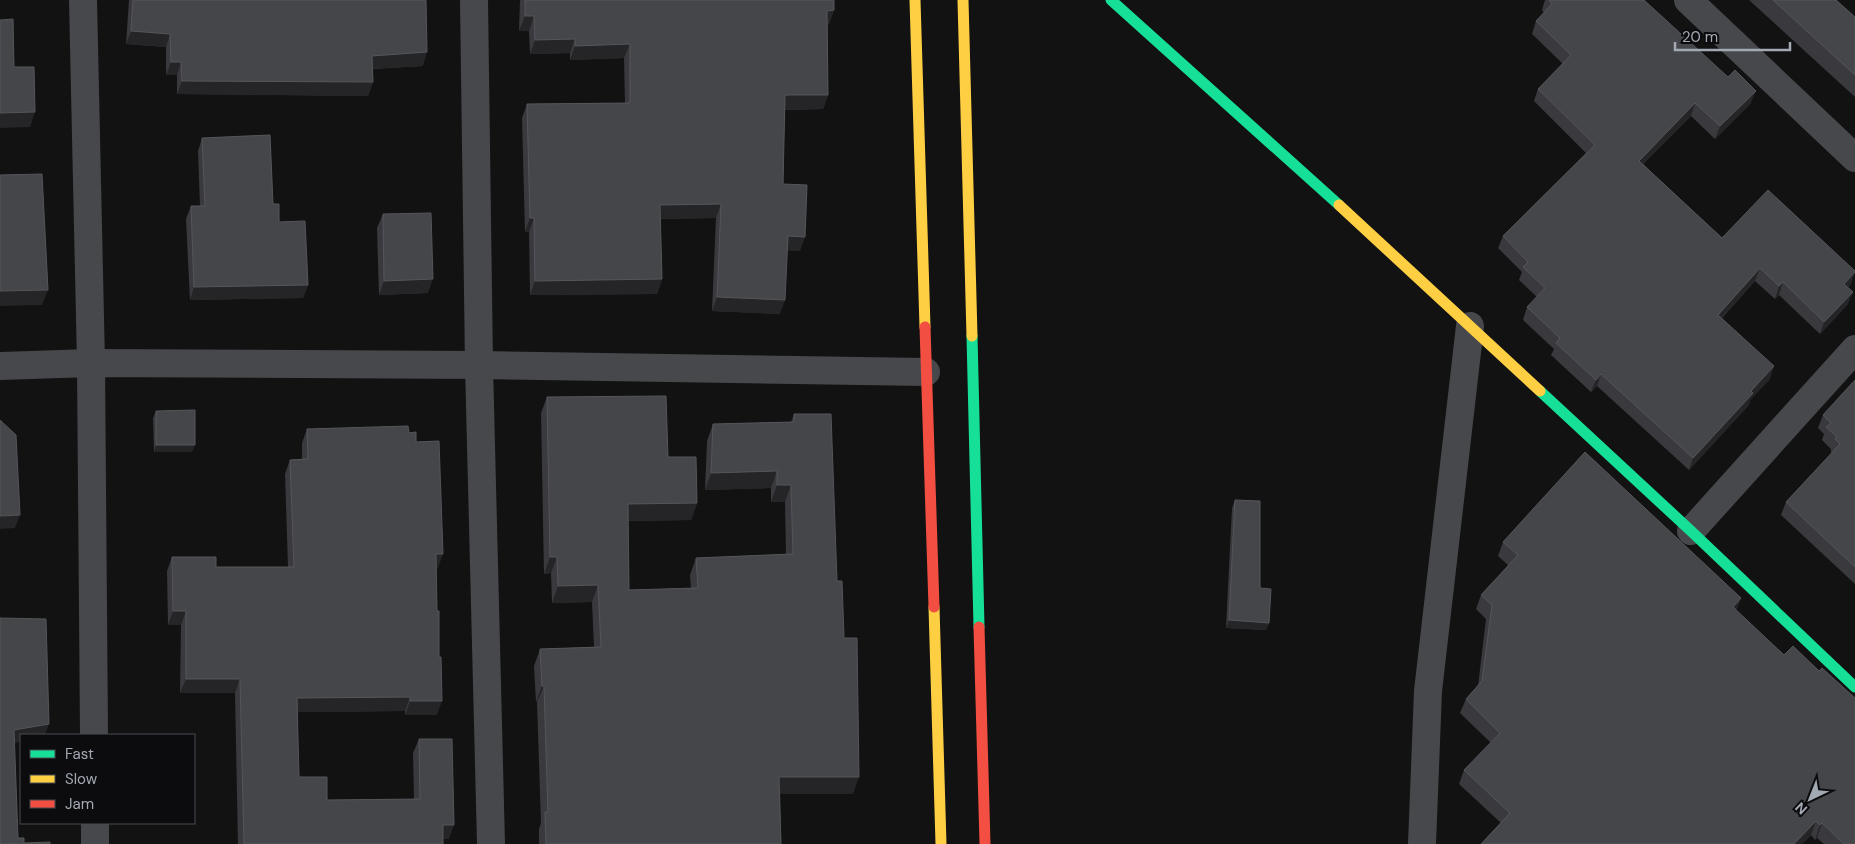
<svg xmlns="http://www.w3.org/2000/svg" width="1855" height="844" viewBox="0 0 1855 844" font-family="'DM Sans',sans-serif">
<style>
.lines{fill:none;stroke-linecap:round;stroke-linejoin:round}
.street{stroke:#46484b;stroke-width:28}
.fast{stroke:#16e098;stroke-width:11}
.slow{stroke:#ffcf43;stroke-width:11}
.jam{stroke:#f24e42;stroke-width:11}
.wall{fill:#3a3a3e}
.shaded-wall{fill:#252527}
.building{fill:#45464a;stroke:#54565b}
</style>
<rect width="100%" height="100%" fill="#121212"/>
<g class="lines">
<g class="street">
<polyline points="83,0 91,363 94,735"/>
<polyline points="474,0 479,365 491,844"/>
<polyline points="1688,0 1855,158"/>
<polyline points="0,366 91,363 479,365 926,372"/>
<polyline points="1691,531 1855,349"/>
<polyline points="95,823 95,844"/>
<polyline points="1422,844 1428,691 1470,326"/>
</g>
<g class="fast">
<polyline points="1111,0 1339,205"/>
<polyline points="972,336 979,627"/>
<polyline points="1540,391 1691,531 1855,687"/>
</g>
<g class="slow">
<polyline points="915,0 925,327"/>
<polyline points="963,0 972,336"/>
<polyline points="1339,205 1540,391"/>
<polyline points="934,607 941,844"/>
</g>
<g class="jam">
<polyline points="925,327 934,607"/>
<polyline points="979,627 985,844"/>
</g>
</g>
<g class="wall">
<polygon points="129,0 426,0 423,66 373,69 373,82 368,96 177,94 177,75 166,75 166,47 126,44"/>
<polygon points="520,0 834,0 834,10 829,24 827,25 828,95 823,109 785,110 783,184 800,251 787,250 780,314 712,311 716,218 660,219 662,279 657,294 530,295 529,232 525,232 522,118 527,104 625,103 624,58 570,60 570,53 530,54 529,31 519,31"/>
<polygon points="1545,0 1644,0 1751,103 1715,139 1691,116 1643,164 1722,238 1851,284 1848,287 1848,304 1820,334 1779,295 1775,299 1755,281 1722,318 1770,379 1750,400 1748,406 1689,470 1597,386 1591,392 1551,355 1554,349 1523,320 1527,307 1537,297 1519,280 1522,272 1498,248 1503,236 1586,153 1534,101 1538,89 1563,64 1532,34 1536,21 1544,13 1542,10"/>
<polygon points="1749,0 1836,0 1855,17 1855,97"/>
<polygon points="202,138 273,204 279,222 308,285 303,298 190,300 186,219 191,206 200,206 198,151"/>
<polygon points="383,214 428,293 379,295 377,228"/>
<polygon points="1855,380 1855,584 1781,515 1786,502 1832,453 1831,452 1831,449 1822,440 1824,434 1818,428 1823,415"/>
<polygon points="547,397 668,457 697,503 691,520 628,521 629,590 691,588 690,575 696,558 786,554 785,502 771,502 771,488 705,490 707,441 713,424 791,422 794,414 837,581 844,638 853,794 780,794 781,844 539,844 539,829 541,823 537,702 536,702 534,666 540,649 594,647 592,602 552,603 551,573 544,574 541,413"/>
<polygon points="156,411 192,452 154,452 153,418"/>
<polygon points="307,429 409,433 416,442 438,568 436,568 437,715 405,715 405,711 297,712 299,777 327,800 414,799 413,753 419,739 449,839 443,839 443,844 238,844 235,693 180,693 181,625 168,625 167,571 172,557 216,567 288,567 285,474 290,460 302,459 302,443"/>
<polygon points="1235,500 1269,623 1266,630 1226,628 1232,508"/>
<polygon points="1503,542 1741,598 1736,611 1855,844 1824,844 1817,838 1815,840 1811,835 1802,844 1481,844 1501,823 1459,784 1464,770 1491,743 1460,713 1466,699 1478,686 1486,619 1476,609 1481,595 1509,566 1498,556"/>
</g>
<g class="shaded-wall">
<polygon points="834,10 829,24 822,25 827,11"/>
<polygon points="525,16 534,16 529,31 519,31"/>
<polygon points="131,31 170,34 166,47 126,44"/>
<polygon points="575,39 570,53 530,54 535,40"/>
<polygon points="630,44 624,58 570,60 575,46"/>
<polygon points="427,52 423,66 367,69 372,56"/>
<polygon points="171,62 181,62 177,75 166,75"/>
<polygon points="182,81 373,82 368,96 177,94"/>
<polygon points="1756,91 1751,103 1715,139 1720,126"/>
<polygon points="785,95 828,95 823,109 780,110"/>
<polygon points="1695,103 1691,116 1634,173 1639,161"/>
<polygon points="35,112 30,127 0,128 0,113"/>
<polygon points="721,204 716,218 655,219 660,205"/>
<polygon points="530,218 534,218 529,232 525,232"/>
<polygon points="788,236 805,237 800,251 783,250"/>
<polygon points="1760,268 1755,281 1713,327 1718,315"/>
<polygon points="1855,272 1851,284 1840,296 1844,284"/>
<polygon points="433,279 428,293 379,295 384,281"/>
<polygon points="662,279 657,294 530,295 535,281"/>
<polygon points="1783,282 1779,295 1775,299 1779,286"/>
<polygon points="308,285 303,298 190,300 194,287"/>
<polygon points="48,290 42,305 0,306 0,291"/>
<polygon points="1853,292 1848,304 1820,334 1824,322"/>
<polygon points="717,297 785,300 780,314 712,311"/>
<polygon points="1774,366 1770,379 1750,400 1748,406 1689,470 1693,458 1751,391"/>
<polygon points="1601,374 1597,386 1591,392 1596,380"/>
<polygon points="156,445 195,445 192,452 154,452"/>
<polygon points="777,471 771,488 705,490 711,473"/>
<polygon points="777,485 791,485 785,502 771,502"/>
<polygon points="697,503 691,520 622,521 628,504"/>
<polygon points="20,515 15,528 0,529 0,516"/>
<polygon points="436,554 443,554 438,568 431,568"/>
<polygon points="550,557 557,557 551,573 544,574"/>
<polygon points="598,585 592,602 552,603 558,586"/>
<polygon points="1741,598 1736,612 1733,607"/>
<polygon points="173,611 186,611 181,625 168,625"/>
<polygon points="1229,620 1269,623 1266,630 1226,628"/>
<polygon points="186,679 240,679 235,693 180,693"/>
<polygon points="542,686 544,686 537,702 536,702"/>
<polygon points="410,697 405,711 292,712 297,698"/>
<polygon points="410,701 442,701 437,715 405,715"/>
<polygon points="49,724 45,735 21,735 21,742 8,744 14,730"/>
<polygon points="779,777 859,777 853,794 773,794"/>
<polygon points="1816,821 1811,835 1802,844 1794,844"/>
<polygon points="1822,823 1817,838 1815,840 1820,825"/>
<polygon points="443,825 454,825 449,839 438,839"/>
</g>
<g class="building">
<polygon points="133,0 426,0 427,52 372,56 373,82 182,81 181,62 171,62 170,34 131,31"/>
<polygon points="525,0 834,0 834,10 827,11 828,95 785,95 783,184 807,185 805,237 788,236 785,300 717,297 721,204 660,205 662,279 535,281 534,218 530,218 527,104 630,103 630,44 575,46 575,39 535,40 534,16 525,16"/>
<polygon points="1549,0 1644,0 1728,77 1735,70 1756,91 1720,126 1695,103 1639,161 1722,238 1768,190 1855,271 1855,272 1844,284 1853,292 1824,322 1783,282 1779,286 1760,268 1718,315 1774,366 1751,391 1753,393 1693,458 1601,374 1596,380 1556,343 1560,338 1527,307 1545,288 1523,267 1528,262 1503,236 1595,145 1538,89 1571,55 1536,21 1552,4"/>
<polygon points="1773,0 1836,0 1855,17 1855,75"/>
<polygon points="13,19 14,67 34,67 35,112 0,113 0,20"/>
<polygon points="270,135 273,204 279,204 279,222 305,221 308,285 194,287 191,206 205,206 202,138"/>
<polygon points="42,174 48,290 0,291 0,175"/>
<polygon points="431,213 433,279 384,281 383,214"/>
<polygon points="1855,380 1855,567 1786,502 1840,444 1835,439 1837,437 1826,427 1831,423 1823,415"/>
<polygon points="666,396 668,457 696,457 697,503 628,504 629,590 698,588 696,558 793,554 791,485 777,485 777,471 711,473 713,424 794,422 794,414 831,414 837,581 842,581 844,638 857,638 859,777 779,777 781,844 546,844 545,812 548,812 544,686 542,686 540,649 601,647 598,585 558,586 557,557 550,557 547,397"/>
<polygon points="195,410 195,445 156,445 156,411"/>
<polygon points="0,420 16,435 20,515 0,516"/>
<polygon points="408,426 409,433 416,432 416,442 439,441 443,554 436,554 437,611 439,611 439,657 441,657 442,701 410,701 410,697 297,698 299,777 327,777 327,800 420,799 419,739 452,739 454,825 443,825 443,844 244,844 240,679 186,679 186,611 173,611 172,557 216,557 216,567 294,567 290,460 308,459 307,429"/>
<polygon points="1585,452 1741,598 1733,607 1784,655 1793,646 1819,671 1822,668 1855,698 1855,844 1844,844 1822,823 1820,825 1816,821 1794,844 1481,844 1510,813 1464,770 1500,733 1466,699 1482,681 1492,605 1481,595 1518,555 1503,542"/>
<polygon points="1235,500 1260,501 1260,588 1271,589 1269,623 1229,620"/>
<polygon points="0,618 46,619 49,724 14,730 18,838 24,838 24,843 50,842 50,844 0,844"/>
</g>
<rect x="20" y="734" width="175" height="90" fill="#0c0c0e" stroke="#484b50"/>
<rect x="30" y="750" width="25" height="8" fill="#16e098" stroke="#484b50"/>
<text x="65" y="759" font-size="15" fill="#a3a9b3">Fast</text>
<rect x="30" y="775" width="25" height="8" fill="#ffcf43" stroke="#484b50"/>
<text x="65" y="784" font-size="15" fill="#a3a9b3">Slow</text>
<rect x="30" y="800" width="25" height="8" fill="#f24e42" stroke="#484b50"/>
<text x="65" y="809" font-size="15" fill="#a3a9b3">Jam</text>
<g transform="translate(1810 799) rotate(223)" stroke="#0c0c0e" stroke-width="4" paint-order="stroke">
<path d="M0-4L9 19L0 12L-9 19Z" fill="#a3a9b3"/>
<text y="-8" font-size="14" font-weight="bold" text-anchor="middle" fill="#a3a9b3">N</text>
</g>
<path d="M1675 42v8h115v-8" fill="none" stroke="#a3a9b3" stroke-width="2.5"/>
<text x="1682" y="42" font-size="15" fill="#a3a9b3" stroke="#0c0c0e" stroke-width="4" paint-order="stroke">20 m</text>
</svg>
